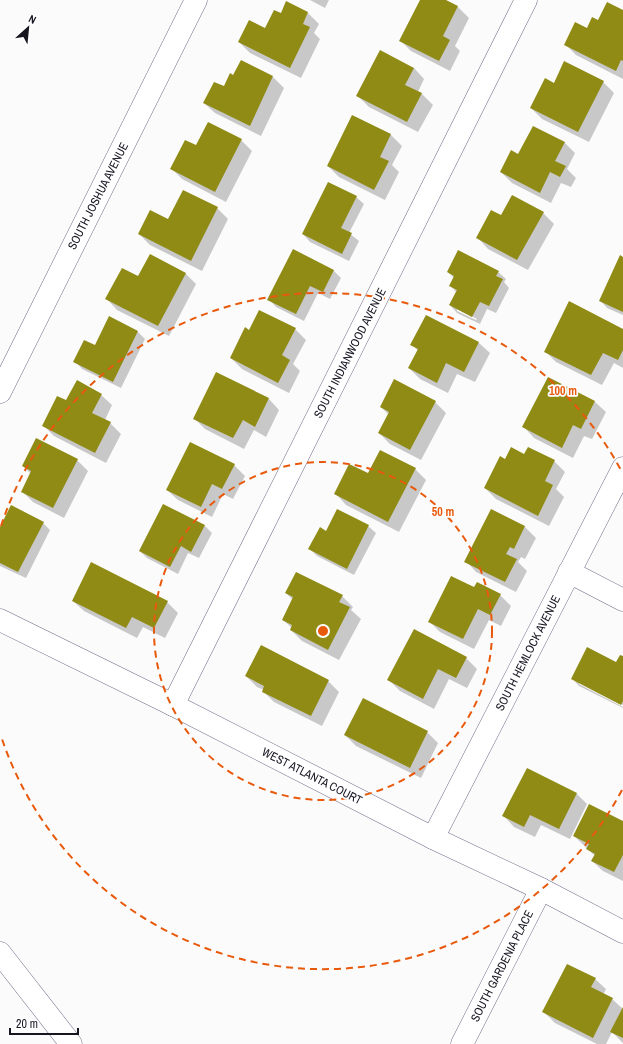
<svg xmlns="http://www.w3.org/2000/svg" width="623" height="1044" viewBox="0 0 623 1044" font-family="'Archivo Narrow',sans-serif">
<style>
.shadow{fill:#0003;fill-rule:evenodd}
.building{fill:#908b15}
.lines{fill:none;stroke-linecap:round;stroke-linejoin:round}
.minor-casing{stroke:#756f8c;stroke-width:23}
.minor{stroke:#fff;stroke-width:22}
.ring{fill:none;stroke:#e8590c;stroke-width:2;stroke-dasharray:7 5}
.labels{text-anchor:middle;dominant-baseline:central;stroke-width:3.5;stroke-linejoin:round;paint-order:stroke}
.street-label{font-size:12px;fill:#171520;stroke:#fff}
.centre{fill:#e8590c;stroke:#fff;stroke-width:2}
.ring-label{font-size:12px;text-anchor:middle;font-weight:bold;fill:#e8590c;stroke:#fff;stroke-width:3.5;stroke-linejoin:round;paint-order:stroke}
</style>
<rect width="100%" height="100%" fill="#fbfbfb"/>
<g class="shadow">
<polygon points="310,0 329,0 325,8"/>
<polygon points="422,0 444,0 458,7 469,18 455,46 460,51 450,71 411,51 401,41"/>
<polygon points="287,3 308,13 319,24 314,33 320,39 301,78 250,53 239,42 265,29 281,15"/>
<polygon points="623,11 623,79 576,55 565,44 598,22"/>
<polygon points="241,61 273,77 284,88 261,136 215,113 204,103 224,88 234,76"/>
<polygon points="414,68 424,79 418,92 422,94 433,105 418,132 369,107 358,96"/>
<polygon points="603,82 614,93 589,142 542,119 531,108 554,84"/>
<polygon points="353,116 391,135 402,146 392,165 399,172 385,200 339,177 328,166"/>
<polygon points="241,140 252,151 226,202 182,179 172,169 196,146"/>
<polygon points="564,142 575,153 567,169 576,178 571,187 561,183 551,203 512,183 501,172 519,155"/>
<polygon points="356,197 364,204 349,233 359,241 349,261 310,242 303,234"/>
<polygon points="217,208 228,219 202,271 150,245 139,234"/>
<polygon points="543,213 554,224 528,270 488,249 478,238 502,217"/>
<polygon points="293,250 334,271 341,278 330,299 318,293 304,321 276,307 269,299"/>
<polygon points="623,258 623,315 607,308 600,300"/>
<path d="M448 272H498L506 279 504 282 509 288 496 313 487 309 480 324 457 313 450 305 456 292 450 285 454 278ZM457 309 477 319 476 320 457 311Z"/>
<polygon points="185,273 196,284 169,336 117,310 107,299"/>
<polygon points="426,316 479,343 490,353 475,382 457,374 448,393 420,379 409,368 418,351 412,344"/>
<polygon points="110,318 138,332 145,339 121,388 82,369 75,361 95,346"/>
<polygon points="295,329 306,340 293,364 300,371 289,393 242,369 231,358 250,331"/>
<polygon points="623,330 623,368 614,363 602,385 556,362 545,351"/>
<polygon points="101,395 112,405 105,420 110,423 121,434 106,463 54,436 43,425 67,402"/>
<polygon points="269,399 279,410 266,437 254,430 244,449 205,429 194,418"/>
<polygon points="435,402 446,413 421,460 390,444 379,433 389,415 381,407"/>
<polygon points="595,402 606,412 592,439 584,436 573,458 534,438 524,427"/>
<polygon points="525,455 554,461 565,472 556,489 564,497 549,526 496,499 485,488 506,460"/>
<polygon points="77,460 88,471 64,518 33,502 22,491 31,474 23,466"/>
<polygon points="234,465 245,476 233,499 223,494 212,517 178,500 167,490"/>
<polygon points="415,469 426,480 399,532 346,505 336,494 368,475"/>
<polygon points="492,510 525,527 536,538 525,559 521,557 518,562 527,571 516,592 476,572 466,561"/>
<polygon points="43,523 50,530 26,578 0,566 0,529"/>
<polygon points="205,526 212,533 199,558 188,553 178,574 147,558 140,551"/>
<polygon points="368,526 376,533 354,575 317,556 310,549 327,532"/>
<polygon points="474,589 500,595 511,606 501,626 489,620 474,649 440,632 429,621"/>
<polygon points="286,593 342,596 353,607 351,610 361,619 339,660 302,641 291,630 292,628 283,620 293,600"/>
<polygon points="73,601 167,602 178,613 165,638 143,627 137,638 84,611"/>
<polygon points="623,657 623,705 579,682 579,684 623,707 623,708 579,686 572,678 616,663"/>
<polygon points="466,658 477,669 467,688 449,679 434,709 400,691 389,680"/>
<polygon points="246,676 328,681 339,692 322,726 274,702 263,691 264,690 257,687"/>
<polygon points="427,732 438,743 421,778 356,746 345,735"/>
<polygon points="577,794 587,804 570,839 541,825 535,837 514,827 504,816"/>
<polygon points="623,822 623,881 603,871 592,861 595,856 574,836"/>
<polygon points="595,979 606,989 603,995 612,999 623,1009 623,1043 612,1032 606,1044 597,1044 555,1023 544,1012"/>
</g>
<g class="building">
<polygon points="420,0 446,0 458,6 443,36 450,40 439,61 399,41"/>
<polygon points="286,1 308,12 303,24 310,27 290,68 238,42 249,20 265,28 274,10 281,13"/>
<polygon points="607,2 623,10 623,61 621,60 616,71 564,45 575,22 587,28 592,17 598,20"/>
<polygon points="380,50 414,68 405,85 422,93 407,122 356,96"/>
<polygon points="241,60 273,76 250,126 203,103 214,82 224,86 230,73 233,75"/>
<polygon points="564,61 604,81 578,132 530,108 545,78 554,83"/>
<polygon points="352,115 391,134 380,157 389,161 374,190 327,166"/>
<polygon points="208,122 242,139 215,192 170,169 185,140 196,145"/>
<polygon points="533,126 565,142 555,161 566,166 560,177 550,172 540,193 500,172 511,150 518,154"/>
<polygon points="328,182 357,196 341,228 352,233 342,254 302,234"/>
<polygon points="183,190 218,207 191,261 138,234 150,210 168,219"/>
<polygon points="512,195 544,212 517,260 476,238 491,210 501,215"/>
<polygon points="293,249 334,270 323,292 310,286 296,314 267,300"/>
<polygon points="458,250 499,271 496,276 503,279 489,306 480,302 472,317 449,305 457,290 449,286 454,276 447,272"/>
<polygon points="150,254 186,273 158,326 105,299 122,268 138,276"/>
<polygon points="620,255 623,257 623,312 599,301"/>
<polygon points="569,301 623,329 623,350 618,360 603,353 591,375 544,352"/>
<polygon points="259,310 296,328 282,355 290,360 278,383 230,358 245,327 249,330"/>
<polygon points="426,315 479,342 464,372 446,363 437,383 408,368 418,349 410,345"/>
<polygon points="109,316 138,331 113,382 73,362 84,340 95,345"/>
<polygon points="216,372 269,398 255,427 243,420 233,438 193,419"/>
<polygon points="548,377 595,401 581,429 573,425 562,448 522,427"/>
<polygon points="394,379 436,401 410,450 378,433 389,412 380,407"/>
<polygon points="77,380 102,394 92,413 111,422 95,453 42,426 57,396 66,400"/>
<polygon points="36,438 78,459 53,508 21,492 31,471 22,466"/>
<polygon points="190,442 235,464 222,489 212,484 201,507 166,490"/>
<polygon points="511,447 524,454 528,447 555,460 545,481 553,485 538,516 484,488 500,456 505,459"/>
<polygon points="380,450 416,468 388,522 334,494 349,464 368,473"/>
<polygon points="163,504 205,525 191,552 181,546 170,567 139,551"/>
<polygon points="11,505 44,522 18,572 0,563 0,527"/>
<polygon points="337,509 369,525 347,569 308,549 320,527 326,531"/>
<polygon points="491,509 525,526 514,549 510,547 506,554 517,559 505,582 464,562"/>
<polygon points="91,562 168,601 154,628 132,617 126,628 72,601"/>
<polygon points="296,572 343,595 339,602 350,607 328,650 290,630 292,625 282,620 293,597 285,593"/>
<polygon points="451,576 474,587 477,582 501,594 490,615 478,609 463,639 428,622"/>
<polygon points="414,629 467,657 456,678 438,669 423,699 387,680"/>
<polygon points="261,645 329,680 311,716 262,692 264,686 245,676"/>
<polygon points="587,647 616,662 620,655 623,656 623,701 621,705 571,679"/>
<polygon points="363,698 428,731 410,768 344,735"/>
<polygon points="527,768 577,793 559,829 530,815 524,827 502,816"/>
<polygon points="589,804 623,821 623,855 614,872 591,861 595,854 586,849 589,844 573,836"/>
<polygon points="567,964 596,978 591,987 613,998 593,1038 542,1012"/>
<polygon points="623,1007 623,1038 610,1032"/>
</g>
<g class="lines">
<g class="minor-casing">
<g id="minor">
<polyline points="0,392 196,0"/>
<polyline points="569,572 623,600"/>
<polyline points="0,620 173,705 433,838 541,889 623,932"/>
<polyline points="173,705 526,0"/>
<polyline points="433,838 623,468"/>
<polyline points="0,953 71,1044"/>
<polyline points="462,1044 541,889"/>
</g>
</g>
<use href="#minor" class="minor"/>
</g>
<g class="ring">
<circle cx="323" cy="631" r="169"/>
<path d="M622 790A339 339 0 0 1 1 736M1 526A339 339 0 0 1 622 472"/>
</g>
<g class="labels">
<g class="street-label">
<text transform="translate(98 196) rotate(-63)">SOUTH JOSHUA AVENUE</text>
<text transform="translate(350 353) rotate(-63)">SOUTH INDIANWOOD AVENUE</text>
<text transform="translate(528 653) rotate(-63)">SOUTH HEMLOCK AVENUE</text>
<text transform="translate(312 776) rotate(27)">WEST ATLANTA COURT</text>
<text transform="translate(502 966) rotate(-63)">SOUTH GARDENIA PLACE</text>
</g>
</g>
<circle cx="323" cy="631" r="6" class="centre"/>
<g class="ring-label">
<text x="563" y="395">100 m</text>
<text x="443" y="516">50 m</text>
</g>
<g transform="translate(28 28) rotate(27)" stroke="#ffffff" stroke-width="3" paint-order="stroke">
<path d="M0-3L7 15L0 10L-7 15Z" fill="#171520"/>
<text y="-6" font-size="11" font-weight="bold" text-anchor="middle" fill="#171520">N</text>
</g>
<path d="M10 1028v6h68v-6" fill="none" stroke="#171520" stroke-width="2"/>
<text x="16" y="1028" font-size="12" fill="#171520" stroke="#ffffff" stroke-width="3" paint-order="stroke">20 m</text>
</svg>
